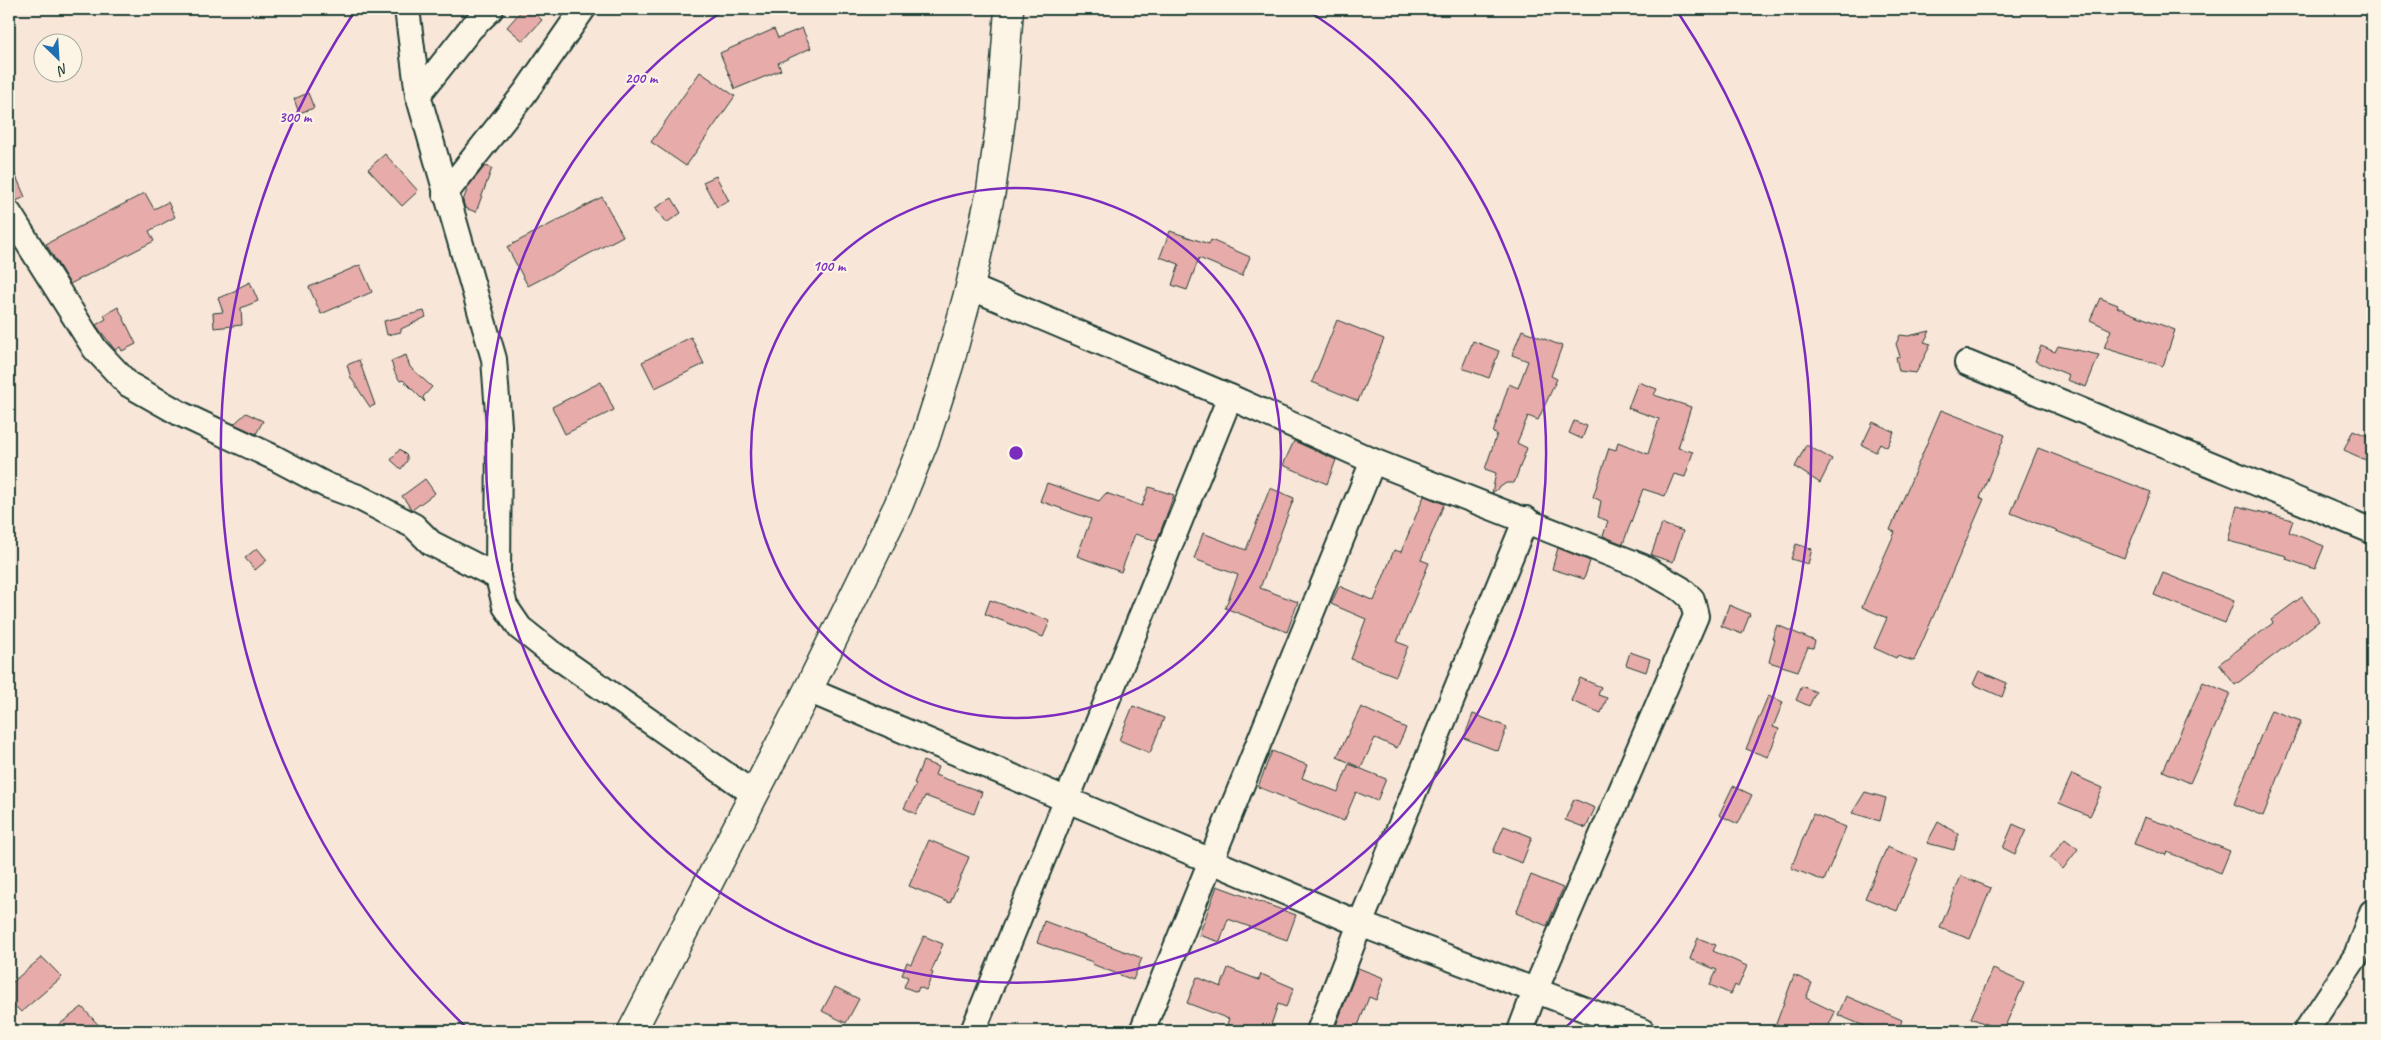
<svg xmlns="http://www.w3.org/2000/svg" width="2381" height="1040" viewBox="0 0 2381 1040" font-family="Caveat,sans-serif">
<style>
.building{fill:#e7acaa;stroke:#1f3d34}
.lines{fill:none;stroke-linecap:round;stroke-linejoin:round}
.minor-casing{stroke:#1f3d34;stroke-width:28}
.major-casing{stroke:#1f3d34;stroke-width:31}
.minor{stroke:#fcf5e5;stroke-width:24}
.major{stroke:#fcf5e5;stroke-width:28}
.ring{fill:none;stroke:#7b2cbf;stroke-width:2.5}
.centre{fill:#7b2cbf;stroke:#fcf5e5;stroke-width:2.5}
.ring-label{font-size:15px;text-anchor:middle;font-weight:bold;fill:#7b2cbf;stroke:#fcf5e5;stroke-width:4;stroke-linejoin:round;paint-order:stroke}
</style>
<rect width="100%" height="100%" fill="#f8e6d9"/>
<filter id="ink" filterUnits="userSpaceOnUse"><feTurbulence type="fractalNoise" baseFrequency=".02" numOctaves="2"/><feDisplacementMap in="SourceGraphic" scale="10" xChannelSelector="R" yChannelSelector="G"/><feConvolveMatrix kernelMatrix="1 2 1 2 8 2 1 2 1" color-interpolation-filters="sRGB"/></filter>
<g filter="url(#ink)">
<g class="building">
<polygon points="523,9 529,9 542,20 523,41 507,27"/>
<polygon points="802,28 811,48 778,63 781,70 735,89 720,53 774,29 778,38"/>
<polygon points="700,72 735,96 686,166 651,142"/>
<polygon points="308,93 314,108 299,113 294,99"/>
<polygon points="385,154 418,191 402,206 368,169"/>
<polygon points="9,160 25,197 16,201 9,199"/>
<polygon points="485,166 492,168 476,212 465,208 463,201 468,187"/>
<polygon points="716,176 729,201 717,207 703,182"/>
<polygon points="145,193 154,209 168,202 175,217 149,231 154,241 70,284 46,244"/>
<polygon points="602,197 623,236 528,286 507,247"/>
<polygon points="672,198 681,213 666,223 655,208"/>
<polygon points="1170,231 1209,244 1211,240 1250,257 1242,276 1199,258 1187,290 1172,285 1179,264 1160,257"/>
<polygon points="360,265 372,292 321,314 309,287"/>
<polygon points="250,282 258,301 241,308 242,325 214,328 213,313 223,312 218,298 237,291 236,289"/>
<polygon points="2100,298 2118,305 2117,307 2130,313 2175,330 2163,366 2104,348 2111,330 2090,320"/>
<polygon points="118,307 136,344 122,351 120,347 115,350 96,325 106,319 104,315"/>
<polygon points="424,311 426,317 401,329 401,332 387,335 384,321"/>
<polygon points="1337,320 1384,339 1358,401 1312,382"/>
<polygon points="1522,330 1562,346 1551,376 1557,379 1538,420 1528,416 1517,443 1527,448 1514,483 1506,483 1492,493 1496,473 1485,469 1497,434 1493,433 1509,384 1518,388 1528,361 1512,355"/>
<polygon points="1930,331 1924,342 1931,344 1916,373 1899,371 1896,357 1900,356 1896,344 1900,335 1908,336"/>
<polygon points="691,337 704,364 655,388 642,362"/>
<polygon points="1473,341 1499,351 1489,378 1462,368"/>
<polygon points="2041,346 2055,352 2058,346 2099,355 2086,387 2067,380 2069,375 2035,361"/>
<polygon points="406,355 410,367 432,387 423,397 425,402 403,380 400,381 395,373 391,361"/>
<polygon points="359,360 375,405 370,407 351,378 347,365"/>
<polygon points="601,382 614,410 565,434 552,407"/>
<polygon points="1638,382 1657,389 1654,395 1691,407 1678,448 1693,452 1685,477 1674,474 1665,496 1643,489 1623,544 1603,536 1608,521 1598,517 1601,501 1593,497 1609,448 1616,450 1618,442 1648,454 1659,419 1628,408"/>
<polygon points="1941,410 2005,435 1980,498 1984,499 1914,661 1897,656 1896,658 1874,648 1887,618 1862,607 1895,532 1890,530"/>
<polygon points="246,413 263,421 256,434 234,424"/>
<polygon points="1574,421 1587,426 1582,439 1569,433"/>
<polygon points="1873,422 1894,432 1887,447 1880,443 1876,452 1862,445"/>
<polygon points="2353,430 2372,438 2372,463 2344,450"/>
<polygon points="1294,441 1336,460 1327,484 1283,465"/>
<polygon points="1806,445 1832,459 1820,483 1795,467"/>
<polygon points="2038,448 2151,492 2124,558 2011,513"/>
<polygon points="400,449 407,456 407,461 401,469 391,460"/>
<polygon points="425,479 435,493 412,510 402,496"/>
<polygon points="1047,483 1099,501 1106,493 1142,506 1149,487 1174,495 1157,541 1135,534 1121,572 1077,556 1091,519 1040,501"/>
<polygon points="1270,488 1294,498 1260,588 1298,602 1287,632 1225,608 1238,575 1194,559 1203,533 1246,550"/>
<polygon points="1424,496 1444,504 1421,560 1429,563 1397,642 1408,646 1396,676 1351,659 1366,619 1331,604 1339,586 1374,601 1394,550 1401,552"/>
<polygon points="2237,506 2293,520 2289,532 2324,546 2315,569 2286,559 2287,556 2228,541"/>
<polygon points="1662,524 1683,531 1673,562 1651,555"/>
<polygon points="1796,544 1812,549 1808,564 1791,559"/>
<polygon points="257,548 267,560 255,570 245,558"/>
<polygon points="1558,548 1590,561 1584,579 1552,569"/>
<polygon points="2163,573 2234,601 2225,623 2154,595"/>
<polygon points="2302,597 2319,621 2235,685 2219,664 2273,623 2271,620"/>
<polygon points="990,600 1050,621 1043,637 985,614"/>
<polygon points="1729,605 1750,614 1742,634 1721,626"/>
<polygon points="1777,625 1815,641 1813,648 1808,647 1798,671 1769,662 1775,639 1772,639"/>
<polygon points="1630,652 1650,659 1646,672 1626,665"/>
<polygon points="1979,671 2007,683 2002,697 1973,684"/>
<polygon points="1580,678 1601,687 1598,695 1607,698 1601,713 1571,701"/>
<polygon points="2203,682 2230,693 2190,783 2163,771"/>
<polygon points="1802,686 1816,692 1809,706 1796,700"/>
<polygon points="1768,696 1783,702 1773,727 1779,729 1768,757 1746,749"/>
<polygon points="1133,706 1164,718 1150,753 1119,740"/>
<polygon points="1361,707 1406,728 1397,748 1375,738 1361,768 1337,757"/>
<polygon points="2271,710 2301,721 2263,816 2234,804"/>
<polygon points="1473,714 1507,727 1498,751 1464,738"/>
<polygon points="1272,751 1307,765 1302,778 1338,792 1349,764 1386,779 1377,801 1356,792 1344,821 1258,787"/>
<polygon points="923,761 938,767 935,775 982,792 974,814 925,796 916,814 904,808 916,784 914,783"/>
<polygon points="2072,774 2103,788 2090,816 2059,803"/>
<polygon points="1733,786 1752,795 1738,824 1719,815"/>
<polygon points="1865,792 1886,798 1880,821 1852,813"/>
<polygon points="1574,799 1595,808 1586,828 1565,820"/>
<polygon points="1813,814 1846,827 1824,881 1791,868"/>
<polygon points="2144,817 2175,828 2175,829 2230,851 2221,873 2167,852 2166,855 2134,844"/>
<polygon points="1938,822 1958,834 1954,850 1927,843"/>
<polygon points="2013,824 2026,830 2015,854 2003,848"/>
<polygon points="1504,826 1532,837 1522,863 1493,852"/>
<polygon points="2065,839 2078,849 2063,869 2050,858"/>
<polygon points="929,840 969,857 950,903 909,886"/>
<polygon points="1887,847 1918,859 1897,911 1865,898"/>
<polygon points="1531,875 1563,888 1547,926 1516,913"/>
<polygon points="1961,876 1991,888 1970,939 1940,928"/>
<polygon points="1217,886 1296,915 1287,940 1228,919 1220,942 1199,935"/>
<polygon points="1044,921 1142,958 1133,980 1092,964 1093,962 1037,943"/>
<polygon points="924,936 943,944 931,972 933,973 926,990 919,987 917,992 904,987 908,977 902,975 907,962 911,964"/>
<polygon points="1698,938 1716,945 1713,951 1747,966 1738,987 1735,985 1731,994 1710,985 1717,970 1690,959"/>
<polygon points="42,957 62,977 21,1012 9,1000 9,985"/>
<polygon points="1228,968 1259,980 1261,974 1294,988 1286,1007 1278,1004 1269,1031 1224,1031 1229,1019 1187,1003 1197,977 1221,987"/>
<polygon points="1358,968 1384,978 1376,1000 1369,997 1356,1031 1334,1031"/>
<polygon points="1993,969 2024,983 2003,1031 1971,1018"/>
<polygon points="1794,975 1812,983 1806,998 1835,1012 1826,1031 1793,1031 1776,1024"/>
<polygon points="835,987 859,999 846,1023 822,1011"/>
<polygon points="1846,996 1902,1020 1898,1031 1876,1031 1838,1015"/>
<polygon points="82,1007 104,1031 51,1031"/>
</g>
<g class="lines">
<g class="minor-casing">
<g id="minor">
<polyline points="407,9 418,95 494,359 499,426 498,577 505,606 520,628 549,651 754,794"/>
<polyline points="418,95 471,28 491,9"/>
<polyline points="445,194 524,94 583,9"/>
<polyline points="9,213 95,349 128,384 181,414 275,458 326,485 358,497 414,526 431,543 498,577"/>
<polyline points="970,287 1230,397 1373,461 1641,566 1681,589 1692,599 1696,616 1535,991 1520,1031"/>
<polyline points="1967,363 2372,531"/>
<polyline points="808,690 1360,924 1642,1031"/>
<polyline points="973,1031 1230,397"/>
<polyline points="1142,1031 1373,461"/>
<polyline points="1319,1031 1360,924 1526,519"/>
<polyline points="2306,1031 2356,956 2372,912"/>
</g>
</g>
<g class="major-casing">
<polyline id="major" points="632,1031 808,690 898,506 926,437 949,365 970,287 991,191 1001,119 1009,9"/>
</g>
<use href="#minor" class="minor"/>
<use href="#major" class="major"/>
</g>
</g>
<g class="ring">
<circle cx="1016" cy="453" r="265"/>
<path d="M1309 11A530 530 0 1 1 723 11"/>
<path d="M469 1030A795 795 0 0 1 353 14M1679 14A795 795 0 0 1 1563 1030"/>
</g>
<circle cx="1016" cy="453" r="8" class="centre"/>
<g class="ring-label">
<text x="641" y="83">200 m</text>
<text x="295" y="122">300 m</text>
<text x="829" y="271">100 m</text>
</g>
<rect width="2381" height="1040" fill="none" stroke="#fcf5e5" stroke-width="30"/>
<rect x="15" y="15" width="2351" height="1010" fill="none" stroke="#1f3d34" stroke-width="2" filter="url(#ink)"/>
<g transform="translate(58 58) rotate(155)"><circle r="24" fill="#fcf5e5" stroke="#a4ab9e"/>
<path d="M0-4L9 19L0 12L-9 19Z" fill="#1f6fb2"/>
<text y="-8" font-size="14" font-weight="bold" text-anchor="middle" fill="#1f3d34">N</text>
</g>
</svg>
